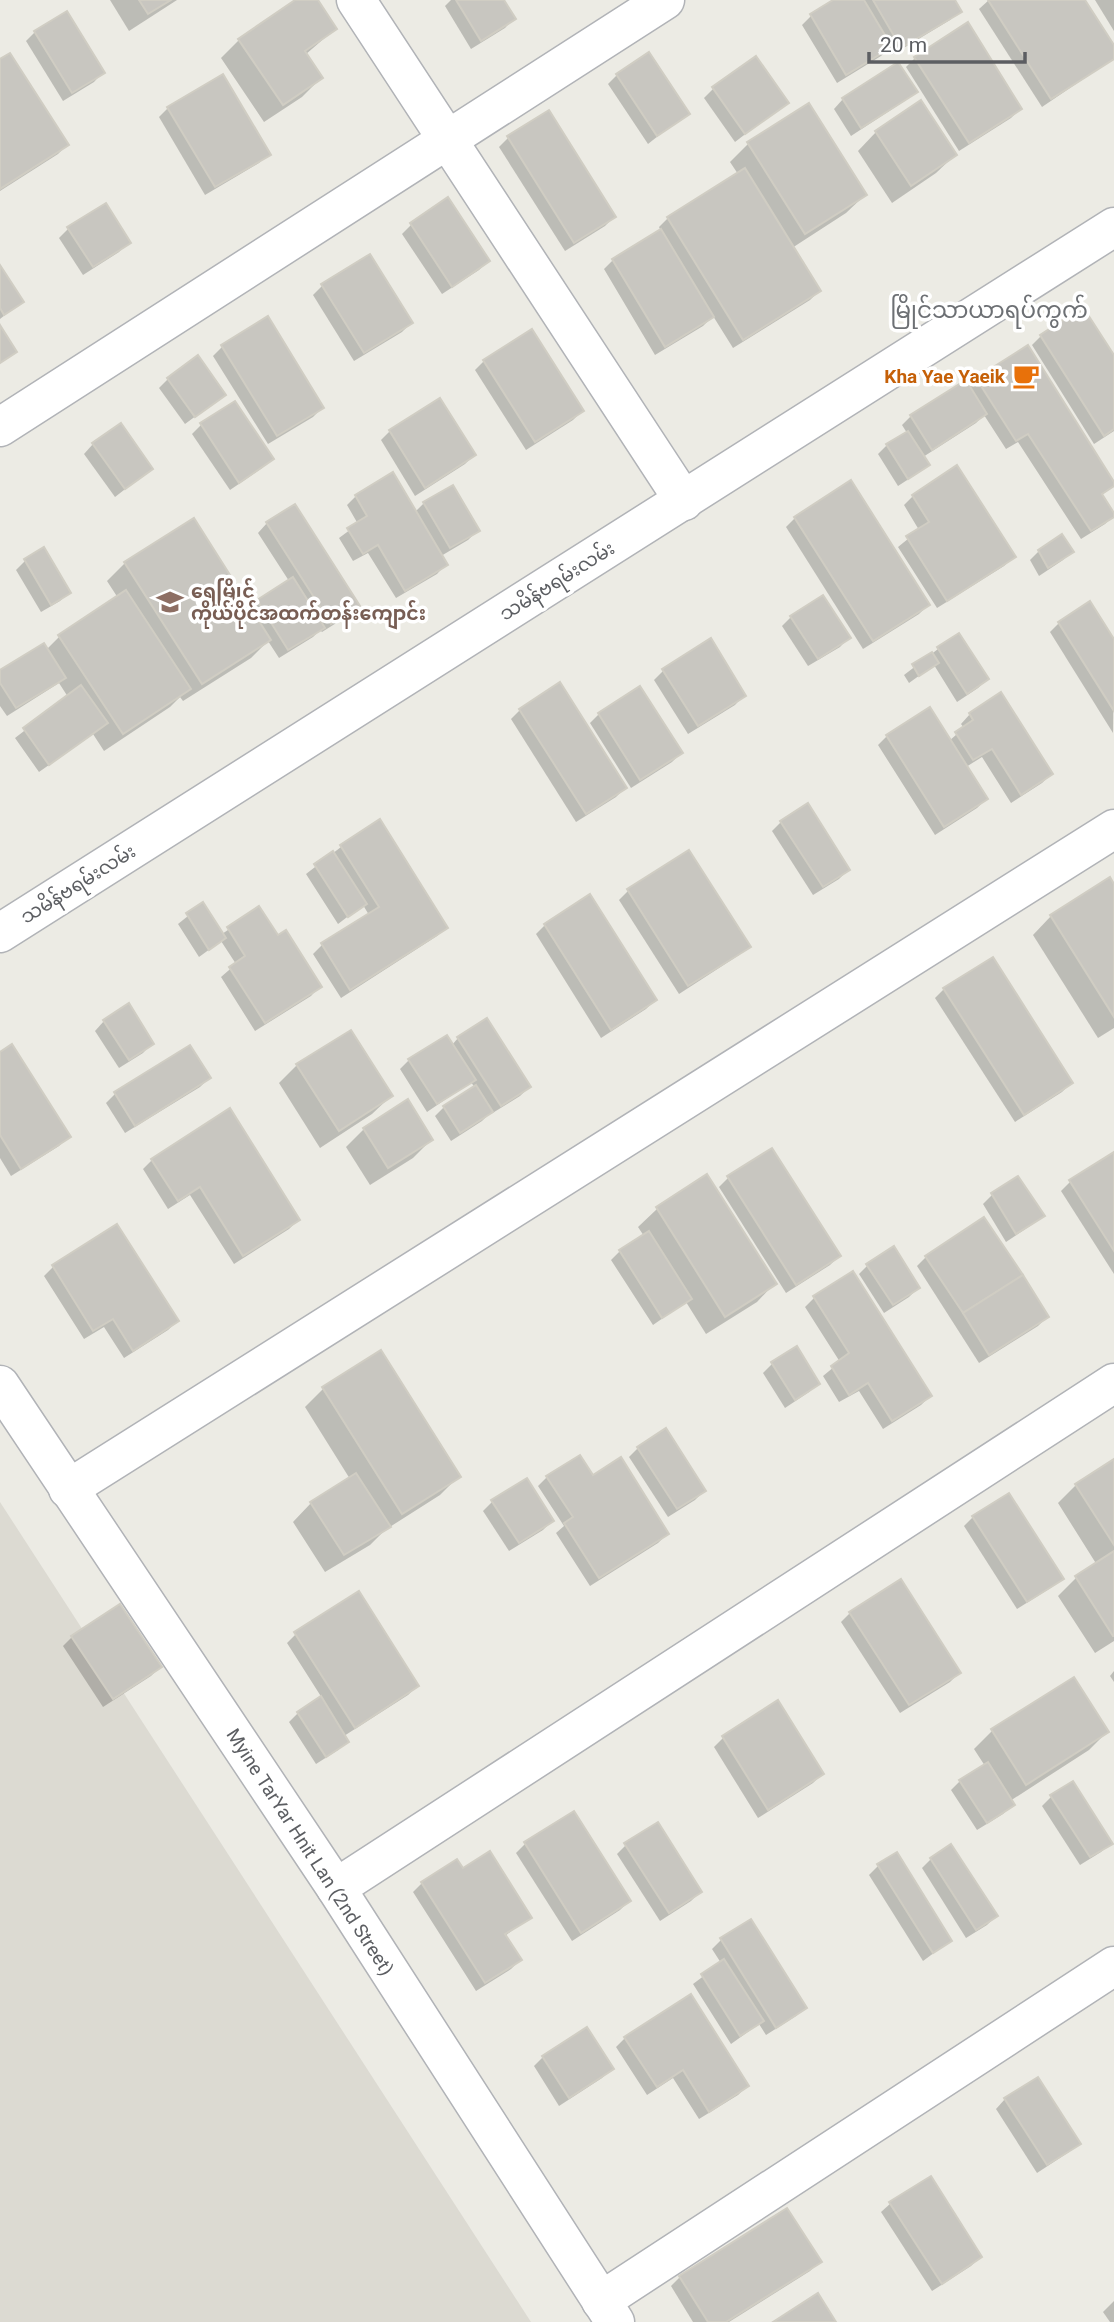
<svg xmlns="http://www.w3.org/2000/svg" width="1114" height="2322" viewBox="0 0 1114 2322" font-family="Roboto,'Noto Sans Myanmar',sans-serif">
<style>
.education{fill:#dcdad2}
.shadow{fill:#0003}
.building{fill:#c8c6c0;stroke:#d0cdc3;stroke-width:2}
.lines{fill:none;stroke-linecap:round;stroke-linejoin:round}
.minor-casing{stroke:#b1b3b7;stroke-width:41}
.minor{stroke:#fff;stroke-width:38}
.labels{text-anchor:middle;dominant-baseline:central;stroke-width:7;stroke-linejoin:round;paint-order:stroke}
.food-label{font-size:19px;font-weight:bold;fill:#c56008;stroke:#fff;text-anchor:end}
.street-label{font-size:19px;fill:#5c5e62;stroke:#fff}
.education-label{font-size:19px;font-weight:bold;fill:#785e54;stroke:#fff;text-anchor:start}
.quarter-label{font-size:23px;fill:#6d7074;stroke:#fff}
</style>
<rect width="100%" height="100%" fill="#ecebe4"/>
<polygon class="education" points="0,1502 531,2322 0,2322"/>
<g class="shadow">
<polygon points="110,0 177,0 129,31"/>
<polygon points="298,0 316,0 335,29 305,55 321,78 302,97 264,122 221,58 239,40"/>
<polygon points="451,0 502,0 514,18 505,28 471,49 445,6"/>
<polygon points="836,0 953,0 959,11 950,20 892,55 888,49 881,56 837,83 802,25 811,16"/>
<polygon points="989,0 1083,0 1114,49 1114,58 1042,107 979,9"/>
<polygon points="1095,0 1114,0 1114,31"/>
<polygon points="66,13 103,72 94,82 63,101 26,41 35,32"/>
<polygon points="915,58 1020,109 1011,118 959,151 906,67"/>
<polygon points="0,61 67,145 58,154 0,191"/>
<polygon points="617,75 687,113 648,144 608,84"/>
<polygon points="713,89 787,102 735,142 704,98"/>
<polygon points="915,91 906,100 851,136 834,109 843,99"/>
<polygon points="168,108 268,154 259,163 205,195 159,117"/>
<polygon points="876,132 955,155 936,173 892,203 858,151"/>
<polygon points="508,138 614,217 605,226 565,251 499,147"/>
<polygon points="748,144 865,195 846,213 792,248 819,291 810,300 733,348 713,316 703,326 655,355 604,269 613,260 661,231 659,227 668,218 738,174 730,162"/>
<polygon points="447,200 488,261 479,270 442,294 402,234 411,225"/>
<polygon points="105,205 128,242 119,252 83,275 59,238 68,229"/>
<polygon points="0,268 21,302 0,319"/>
<polygon points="322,286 411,323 402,332 354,361 313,295"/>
<polygon points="1041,336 1114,359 1114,431 1094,444 1032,345"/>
<polygon points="222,347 322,408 313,417 268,444 213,356"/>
<polygon points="1027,348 1113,484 1101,496 1114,515 1105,524 1081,539 1018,442 1006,449 984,415 976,423 923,457 927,464 918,473 898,486 878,454 887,445 907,433 902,425 911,416 969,388 977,380"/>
<polygon points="484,361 582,411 573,420 526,450 475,370"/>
<polygon points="168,379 224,395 185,424 159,388"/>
<polygon points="440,400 474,455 465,464 415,496 381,440 390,431"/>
<polygon points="234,403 271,459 262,468 230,490 192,434 201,425"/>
<polygon points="93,444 151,469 115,497 84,454"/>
<polygon points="957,468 1013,557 1004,566 937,608 898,547 919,530 904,505 913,496"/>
<polygon points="452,487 477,531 468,540 441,556 446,564 437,574 396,598 368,553 353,561 339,538 358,524 347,505 356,496 415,512 424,503"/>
<polygon points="795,518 928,605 919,614 863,649 786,527"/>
<polygon points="267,523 358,606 349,615 322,632 320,630 313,637 279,658 268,641 251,658 183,701 180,697 170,707 104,751 93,734 39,772 15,738 68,697 59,683 7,716 0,706 0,672 47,649 59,637 118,598 107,581 125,563 250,609 258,601 289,581 258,533"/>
<polygon points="1062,536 1072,551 1063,560 1039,576 1030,560 1039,551"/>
<polygon points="43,550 69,592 60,601 41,612 16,570 25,561"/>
<polygon points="1090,603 1114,642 1113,733 1050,632 1059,623"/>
<polygon points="791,617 849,637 840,647 808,666 782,626"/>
<polygon points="710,641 744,695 735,705 688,734 654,680 663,671"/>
<polygon points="938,649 987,679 978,688 957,702 934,665 909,683 904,675"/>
<polygon points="520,710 625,788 616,797 576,822 511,719"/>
<polygon points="599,714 681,753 672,762 631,788 590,723"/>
<polygon points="970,714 1051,774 1042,783 1011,803 982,757 966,767 986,799 977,808 935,835 878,745 887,736 949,741 964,728 961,724"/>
<polygon points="781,822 848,870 839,879 813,895 772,831"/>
<polygon points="341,847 446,927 437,936 341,998 313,954 322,945 369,915 363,905 338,924 306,874"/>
<polygon points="1114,887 1114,1028 1098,1038 1033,935 1051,916"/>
<polygon points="628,891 748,946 739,955 679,994 619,900"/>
<polygon points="203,904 222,934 259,909 277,938 320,986 311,996 255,1031 221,977 236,964 221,941 199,957 178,924"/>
<polygon points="545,925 655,1000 646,1009 601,1038 536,934"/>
<polygon points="944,989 1071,1083 1062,1092 1015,1122 935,998"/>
<polygon points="128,1006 152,1043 143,1053 119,1068 95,1031 104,1021"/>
<polygon points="458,1038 529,1087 520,1096 491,1114 490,1113 482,1121 451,1141 435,1116 444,1107 475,1088 471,1082 427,1112 400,1069 409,1060 452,1045"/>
<polygon points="189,1047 209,1078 200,1087 125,1133 106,1103 115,1094"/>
<polygon points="0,1054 68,1137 59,1146 11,1176 0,1158"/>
<polygon points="297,1065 391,1096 372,1114 320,1148 279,1083"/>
<polygon points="230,1111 298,1220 289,1229 234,1264 190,1195 168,1209 143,1169 152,1160"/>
<polygon points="364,1129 431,1140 413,1158 370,1185 346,1147"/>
<polygon points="772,1150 839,1256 830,1265 786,1293 719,1187 728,1178"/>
<polygon points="1114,1155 1114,1274 1061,1191 1070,1182"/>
<polygon points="707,1177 775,1283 757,1302 706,1334 686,1302 653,1325 611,1260 620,1251 644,1236 638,1227 657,1209"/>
<polygon points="1018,1178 1042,1215 1033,1224 1006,1242 983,1204 992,1195"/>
<polygon points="116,1226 177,1321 168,1330 124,1358 104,1327 84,1339 44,1276 53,1267"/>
<polygon points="926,1257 1047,1317 1038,1326 979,1363 917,1266"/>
<polygon points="868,1265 918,1288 909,1297 884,1313 859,1274"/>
<polygon points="814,1298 930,1396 921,1405 883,1429 859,1391 839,1402 823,1376 840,1362 805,1307"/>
<polygon points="796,1348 818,1383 809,1392 785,1408 763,1373 772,1364"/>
<polygon points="323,1389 459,1476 440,1495 385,1530 370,1545 325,1572 293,1522 311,1503 350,1479 305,1407"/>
<polygon points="638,1448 704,1491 695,1500 668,1517 629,1457"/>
<polygon points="1114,1461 1114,1641 1095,1653 1058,1596 1076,1578 1097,1565 1058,1503 1076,1485"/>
<polygon points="547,1477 593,1478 667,1534 658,1543 590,1586 556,1533 564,1526 538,1486"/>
<polygon points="492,1502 552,1521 543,1530 509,1551 483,1511"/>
<polygon points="973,1517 1061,1578 1052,1587 1017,1609 964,1526"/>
<polygon points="850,1613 959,1673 950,1682 900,1713 841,1622"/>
<polygon points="296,1634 417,1686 408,1695 344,1736 347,1741 338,1750 316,1764 289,1722 298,1713 322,1698 287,1643"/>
<polygon points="72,1637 160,1667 151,1676 103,1707 63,1646"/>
<polygon points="1114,1671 1114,1682 1110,1676"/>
<polygon points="778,1703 822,1774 813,1783 758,1818 714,1747 723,1738"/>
<polygon points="992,1731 1107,1732 1089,1750 1010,1801 1012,1805 1003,1814 977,1830 951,1790 960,1781 985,1766 974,1749"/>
<polygon points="1051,1797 1110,1843 1101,1852 1080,1865 1042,1806"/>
<polygon points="573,1814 629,1901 620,1910 572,1941 516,1853 525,1844"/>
<polygon points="626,1845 700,1892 691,1901 660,1921 617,1854"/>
<polygon points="896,1855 950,1941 923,1961 869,1875 878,1866"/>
<polygon points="931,1859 996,1916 987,1925 966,1938 922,1868"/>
<polygon points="463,1870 529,1917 505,1936 520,1960 511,1969 476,1991 413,1892 422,1883"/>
<polygon points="750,1921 805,2007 796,2016 766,2035 759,2024 731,2044 693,1984 721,1963 712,1949 721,1940"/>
<polygon points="625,2038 747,2086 738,2095 699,2119 673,2078 647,2095 616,2047"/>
<polygon points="543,2057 611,2069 602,2078 559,2106 534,2066"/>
<polygon points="1005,2099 1078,2143 1069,2152 1037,2173 996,2109"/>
<polygon points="891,2203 980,2257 971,2266 932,2291 881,2212"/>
<polygon points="819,2262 810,2271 729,2322 693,2322 671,2286 680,2277"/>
<polygon points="1114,2301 1114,2322 1110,2322 1103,2312"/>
</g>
<g class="building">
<polygon points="139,0 171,0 148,14"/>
<polygon points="295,0 318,0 337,29 305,51 323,78 283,105 238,39"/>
<polygon points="456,0 504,0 516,19 481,41"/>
<polygon points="833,0 864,0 892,47 846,75 810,14"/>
<polygon points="873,0 955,0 962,12 901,48"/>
<polygon points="988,0 1085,0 1114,45 1114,59 1051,99"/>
<polygon points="67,11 105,73 72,93 34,31"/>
<polygon points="968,22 1022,109 969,143 914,57"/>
<polygon points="649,52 690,114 657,136 616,74"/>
<polygon points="10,53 69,145 0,189 0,59"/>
<polygon points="756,56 789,103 745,134 712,87"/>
<polygon points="898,62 918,92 861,128 842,98"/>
<polygon points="223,74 271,155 215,187 167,107"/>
<polygon points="921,100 957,155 911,186 875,131"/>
<polygon points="809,103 867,195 805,234 747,142"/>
<polygon points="549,110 616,217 574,243 507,136"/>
<polygon points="745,168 821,291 743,340 667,217"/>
<polygon points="448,197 490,261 452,287 410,223"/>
<polygon points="106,203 131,243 93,267 67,227"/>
<polygon points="661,229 714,317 665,347 612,259"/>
<polygon points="370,254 413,323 364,353 321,284"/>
<polygon points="0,265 24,302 4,315 0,308"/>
<polygon points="1083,307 1114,355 1114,429 1104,436 1040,335"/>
<polygon points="268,316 324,408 277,436 221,345"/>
<polygon points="0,325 17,352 0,363"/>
<polygon points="532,329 584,411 535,442 483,360"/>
<polygon points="1028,345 1114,482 1114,486 1102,494 1114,513 1114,517 1091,531 1028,434 1016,441 976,378"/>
<polygon points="198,355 226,395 195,417 167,378"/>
<polygon points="966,380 987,414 932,450 910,415"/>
<polygon points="440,398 476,455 425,488 389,430"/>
<polygon points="235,401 274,459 239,483 200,423"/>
<polygon points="121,423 153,469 125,489 92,443"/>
<polygon points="908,431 930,465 908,479 886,444"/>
<polygon points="957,465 1016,557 947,601 906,536 929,522 912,495"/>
<polygon points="393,472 448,565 405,591 378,545 363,554 347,528 367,516 355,495"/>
<polygon points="851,480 930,605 873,641 794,517"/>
<polygon points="453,485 480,531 450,548 423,502"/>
<polygon points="295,504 360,606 331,624 266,522"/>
<polygon points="194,518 271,640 202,684 124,562"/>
<polygon points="1062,534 1074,552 1048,568 1038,550"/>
<polygon points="44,547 71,593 51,605 24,559"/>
<polygon points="293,577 325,628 288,650 257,600"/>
<polygon points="126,590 191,689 123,734 58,635"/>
<polygon points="823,595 851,638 818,659 790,616"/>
<polygon points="1090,601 1114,639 1114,711 1058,622"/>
<polygon points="959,633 989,679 967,694 937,647"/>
<polygon points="711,638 746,696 698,726 662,669"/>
<polygon points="44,643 66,678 16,708 0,683 0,670"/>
<polygon points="932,652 939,663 919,676 912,664"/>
<polygon points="560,682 627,788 586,814 519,709"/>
<polygon points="81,685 108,723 49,765 23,728"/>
<polygon points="640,686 683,753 640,780 598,713"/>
<polygon points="1001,692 1053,774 1021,795 992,749 973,760 955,732 973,720 969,713"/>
<polygon points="930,707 988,799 944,827 886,735"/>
<polygon points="808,803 850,870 823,887 780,821"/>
<polygon points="380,819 448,928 350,990 321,943 379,907 340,845"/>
<polygon points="689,850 751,947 688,986 627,889"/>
<polygon points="333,851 367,904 348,917 314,864"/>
<polygon points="1110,877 1114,884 1114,1017 1050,915"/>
<polygon points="590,894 657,1000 611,1030 544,924"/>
<polygon points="203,902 226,938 209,950 186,913"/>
<polygon points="259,906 278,935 286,930 322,987 265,1023 229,967 245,956 227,927"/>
<polygon points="993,957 1073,1083 1024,1115 943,988"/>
<polygon points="129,1003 154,1044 129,1060 103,1020"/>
<polygon points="487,1018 531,1087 501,1106 457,1037"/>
<polygon points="351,1030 393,1096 339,1131 296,1064"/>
<polygon points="447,1035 476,1080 437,1104 408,1059"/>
<polygon points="12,1044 71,1137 21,1169 0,1135 0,1052"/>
<polygon points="190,1045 211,1078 135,1126 114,1092"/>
<polygon points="476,1085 493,1112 460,1133 443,1106"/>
<polygon points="408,1099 433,1140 388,1168 363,1128"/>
<polygon points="230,1108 300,1220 243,1256 200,1187 178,1201 151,1159"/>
<polygon points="772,1148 841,1256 796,1285 727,1176"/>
<polygon points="1114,1152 1114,1251 1069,1180"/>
<polygon points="707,1174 777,1284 725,1317 656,1207"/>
<polygon points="1018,1176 1045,1216 1016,1234 991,1193"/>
<polygon points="984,1217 1023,1275 963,1313 925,1256"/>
<polygon points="117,1224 179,1321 133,1351 113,1319 93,1331 52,1265"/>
<polygon points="649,1231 692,1299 662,1318 619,1250"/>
<polygon points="894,1246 920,1288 893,1305 866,1264"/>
<polygon points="853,1271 932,1396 892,1421 868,1383 849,1395 831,1366 849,1353 813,1296"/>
<polygon points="1023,1275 1049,1317 989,1355 963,1313"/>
<polygon points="797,1346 820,1384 795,1400 771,1362"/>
<polygon points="381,1350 461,1477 402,1514 322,1387"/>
<polygon points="666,1428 706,1491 677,1509 637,1447"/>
<polygon points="580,1455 593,1475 621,1457 669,1534 599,1578 564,1523 573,1517 546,1476"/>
<polygon points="1114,1459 1114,1545 1075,1484"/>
<polygon points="356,1473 391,1527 344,1555 310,1502"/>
<polygon points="527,1478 554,1521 519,1543 491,1500"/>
<polygon points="1009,1493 1064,1579 1027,1602 972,1516"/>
<polygon points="1114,1551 1114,1636 1113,1636 1075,1576"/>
<polygon points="901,1579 961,1673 909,1705 849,1612"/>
<polygon points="359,1591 419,1686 355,1728 294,1632"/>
<polygon points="120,1604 162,1667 113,1699 71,1636"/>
<polygon points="1074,1677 1109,1732 1026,1785 991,1729"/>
<polygon points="321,1696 349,1742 326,1757 297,1712"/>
<polygon points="778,1700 824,1774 768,1810 722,1736"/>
<polygon points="988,1762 1015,1805 987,1823 959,1780"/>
<polygon points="1073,1781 1113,1844 1090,1857 1050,1795"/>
<polygon points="574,1811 631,1901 581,1933 524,1842"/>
<polygon points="658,1822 702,1892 669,1913 624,1843"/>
<polygon points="951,1844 998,1916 976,1930 930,1858"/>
<polygon points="490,1851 532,1918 505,1934 522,1960 485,1983 421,1882 457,1859 463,1868"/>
<polygon points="897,1852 952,1941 933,1953 877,1864"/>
<polygon points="751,1919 807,2008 776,2028 720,1938"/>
<polygon points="724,1959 764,2021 740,2036 701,1974"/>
<polygon points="691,1994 749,2086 709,2112 683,2070 657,2087 624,2037"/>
<polygon points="587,2027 614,2069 569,2098 542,2056"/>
<polygon points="1038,2077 1081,2144 1047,2165 1004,2098"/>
<polygon points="931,2176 982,2257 942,2284 889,2202"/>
<polygon points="787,2208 822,2262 726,2322 708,2322 679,2276"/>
<polygon points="818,2293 836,2322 773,2322"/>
</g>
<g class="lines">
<g class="minor-casing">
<g id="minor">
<polyline points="356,0 684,501"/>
<polyline points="0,427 665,0"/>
<polyline points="0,933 1114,227"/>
<polyline points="0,1385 336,1888 615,2322"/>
<polyline points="68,1489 1114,829"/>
<polyline points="336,1888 1114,1383"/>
<polyline points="601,2301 1114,1966"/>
</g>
</g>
<use href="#minor" class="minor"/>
</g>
<defs>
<g id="cafe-bare" transform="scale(2.1)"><path d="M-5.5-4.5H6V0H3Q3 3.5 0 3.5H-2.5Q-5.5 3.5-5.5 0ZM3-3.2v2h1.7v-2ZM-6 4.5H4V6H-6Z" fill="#e8710a" stroke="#fff" stroke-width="2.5" paint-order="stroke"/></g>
<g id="school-bare" transform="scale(2.1)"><path d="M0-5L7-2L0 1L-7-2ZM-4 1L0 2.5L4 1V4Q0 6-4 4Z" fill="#8d6e63" stroke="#fff" stroke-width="2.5" paint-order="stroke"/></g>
</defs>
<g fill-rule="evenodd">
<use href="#cafe-bare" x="1026" y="376"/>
<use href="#school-bare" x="170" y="602"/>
</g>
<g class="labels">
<g class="food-label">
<text x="1005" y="376">Kha Yae Yaeik</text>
</g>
<g class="street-label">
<text transform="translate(557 581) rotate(-32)">သမိန်ဗရမ်းလမ်း</text>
<text transform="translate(78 884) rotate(-32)">သမိန်ဗရမ်းလမ်း</text>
<text transform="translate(310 1852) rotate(57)">Myine TarYar Hnit Lan (2nd Street)</text>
</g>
<g class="education-label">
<text x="191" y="591">ရွှေမြိုင်<tspan x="191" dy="22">ကိုယ်ပိုင်အထက်တန်းကျောင်း</tspan></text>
</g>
<g class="quarter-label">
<text x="989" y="310">မြိုင်သာယာရပ်ကွက်</text>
</g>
</g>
<path d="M869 52v10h156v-10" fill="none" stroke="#5c5e62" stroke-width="3.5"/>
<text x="880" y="52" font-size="21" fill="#5c5e62" stroke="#ffffff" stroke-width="5" paint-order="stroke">20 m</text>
</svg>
